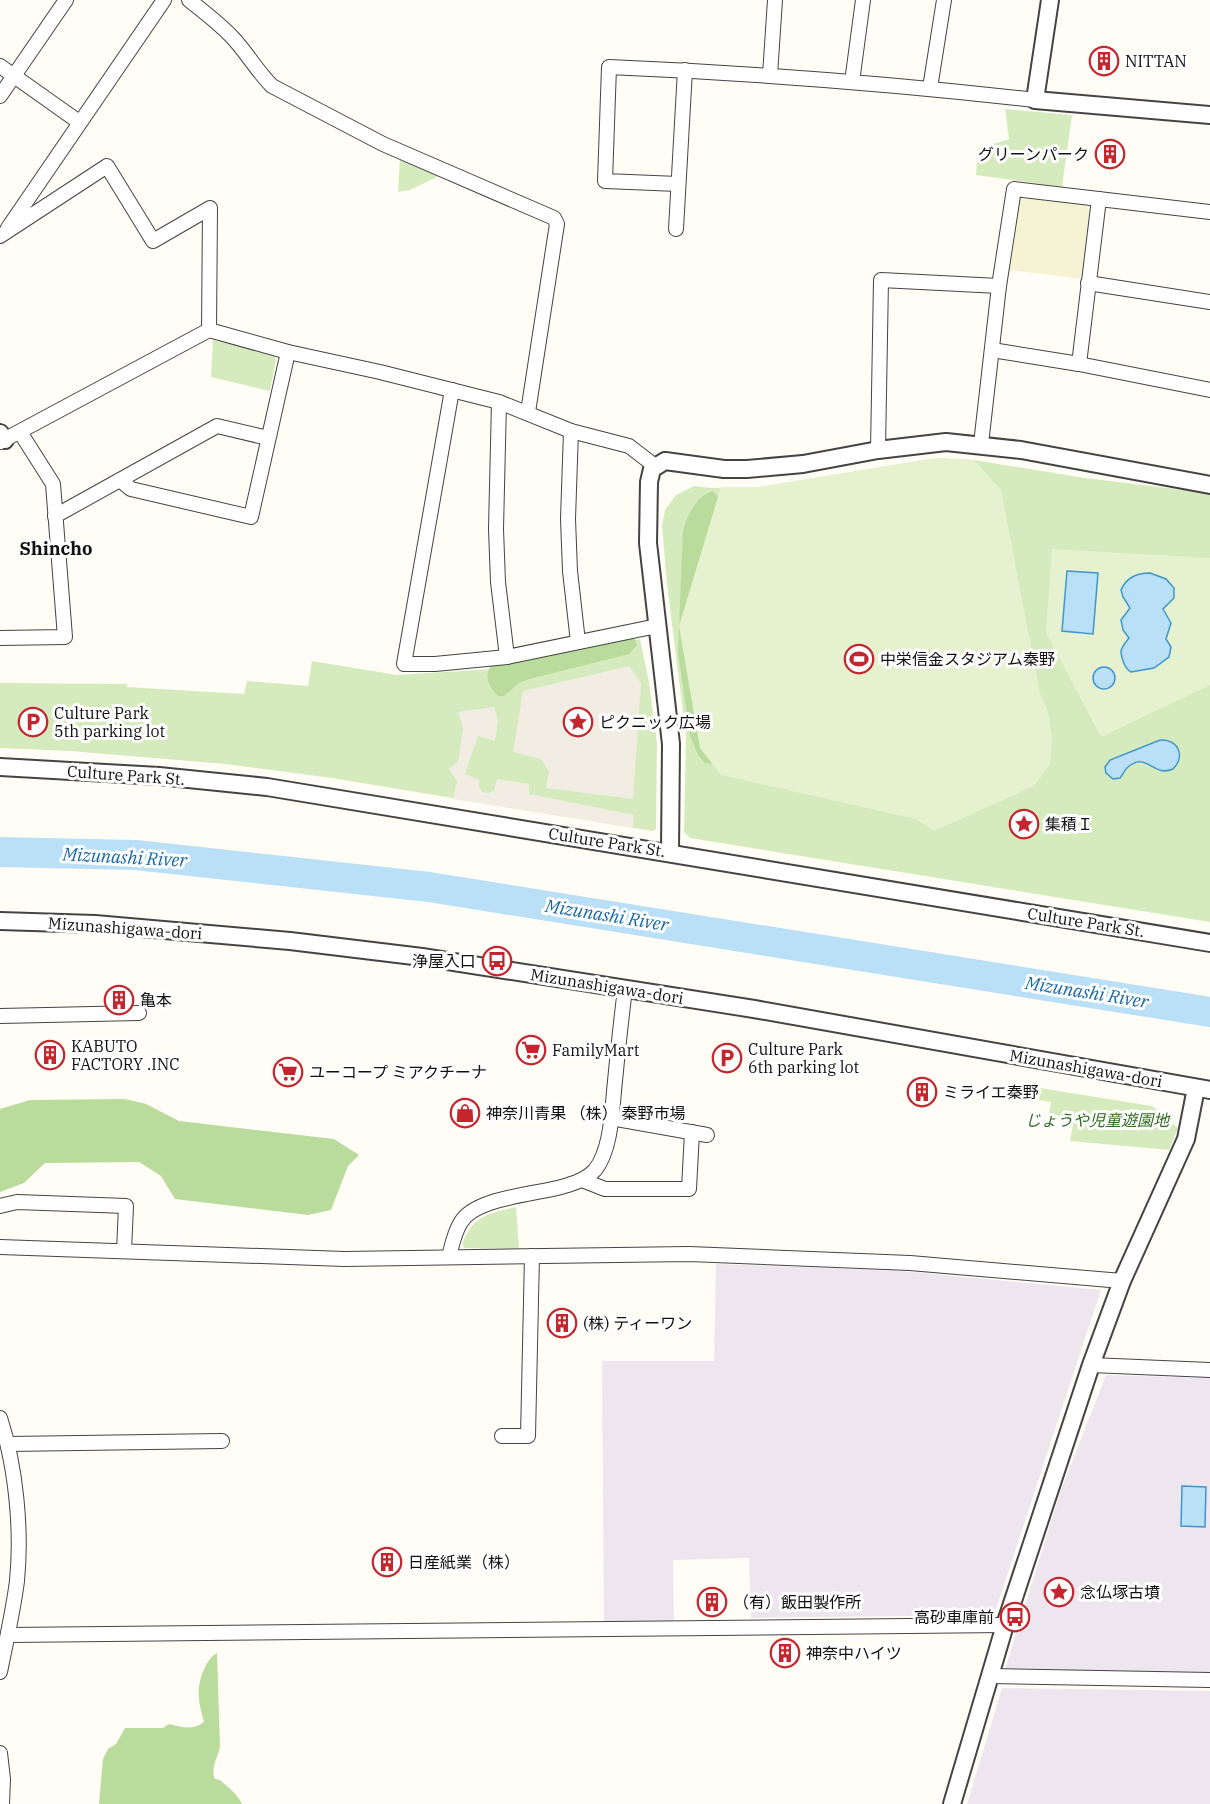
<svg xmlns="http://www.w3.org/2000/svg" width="1210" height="1804" viewBox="0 0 1210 1804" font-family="'IBM Plex Serif','Noto Sans JP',serif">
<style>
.industrial{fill:#eee6ef}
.farmland{fill:#f6f3d4}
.green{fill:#d5ebbd}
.forest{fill:#b9dc9c}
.pitch{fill:#e6f2cf}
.plaza{fill:#f1ede2}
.water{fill:#b9e0f7;stroke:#3f96cf;stroke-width:1.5}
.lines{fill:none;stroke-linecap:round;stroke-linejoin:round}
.river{stroke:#b9e0f7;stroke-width:30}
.minor-casing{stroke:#444;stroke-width:16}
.tertiary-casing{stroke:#444;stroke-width:20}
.minor{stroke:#fff;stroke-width:14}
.tertiary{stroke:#fff;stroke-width:16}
.labels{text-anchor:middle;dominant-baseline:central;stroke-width:6;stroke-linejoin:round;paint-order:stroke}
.poi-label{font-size:16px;fill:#111;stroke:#fff;text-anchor:start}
.street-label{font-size:16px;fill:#111;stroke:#fff}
.park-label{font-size:16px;font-style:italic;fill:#2f6b1f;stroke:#fff}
.neighbourhood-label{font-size:18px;font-weight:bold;fill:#111;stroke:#fff}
.water-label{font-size:18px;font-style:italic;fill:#1768a6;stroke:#fff}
</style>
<rect width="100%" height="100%" fill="#fffdf5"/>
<g class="industrial">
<polygon points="716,1264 902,1271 1101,1290 994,1615 751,1618 749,1558 673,1560 674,1621 604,1622 602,1361 714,1361"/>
<polygon points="1106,1375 1210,1378 1210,1676 1004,1672 1061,1490"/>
<polygon points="1002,1688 1210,1691 1210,1804 967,1804"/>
</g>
<polygon class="farmland" points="1024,198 1086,205 1090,211 1082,279 1009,270 1018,202"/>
<g class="green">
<polygon points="1005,109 1072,115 1062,187 976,175 978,149 1009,139"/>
<polygon points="400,157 439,176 410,190 398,192"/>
<polygon points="213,340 273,354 276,360 270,391 211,377"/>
<polygon points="936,458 974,460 1085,478 1210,493 1210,922 690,838 684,832 686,735 667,584 662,525 665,510 676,495 694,486 712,488 759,487"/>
<polygon points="640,639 649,682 657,744 656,829 652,831 332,778 225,764 70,751 0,748 0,683 127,684 127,687 244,694 247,681 308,686 312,661 397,675 509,668"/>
<polygon points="1040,1088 1152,1106 1178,1128 1169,1150 1070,1141 1074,1118 1049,1114 1051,1102 1039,1100"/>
<path d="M516 1207 519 1249 464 1248 462 1244C474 1215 487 1214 516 1207Z"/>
</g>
<g class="forest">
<path d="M713 491 720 499 715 764 705 763 698 755 690 736 678 652 683 530C688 514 696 496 713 491Z"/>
<path d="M631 636 635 639 637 645 629 654 529 679 519 683 504 696H498C489 687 482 674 493 664Z"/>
<polygon points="125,1099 146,1104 179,1121 334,1139 359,1155 348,1166 331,1210 308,1215 175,1199 161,1176 139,1162 45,1163 24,1183 0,1192 0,1109 30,1100"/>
<path d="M217 1653 220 1747C218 1757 210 1769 215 1779L220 1780C228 1787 238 1795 242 1804H99L103 1759 108 1749 116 1744 125 1728H163L169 1724C181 1727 193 1731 204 1722 202 1714 199 1705 199 1697 197 1684 205 1659 217 1653Z"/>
</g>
<g class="pitch">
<polygon points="936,458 974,460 1001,490 1040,693 1048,711 1052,739 1050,764 1034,786 934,831 916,819 721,775 700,748 679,626 721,487 759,487"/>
<polygon points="1052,549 1210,558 1210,685 1101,737 1046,633"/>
</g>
<g class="plaza">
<polygon points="629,666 641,683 633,799 546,788 549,772 541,759 513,752 523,691"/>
<polygon points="494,707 498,721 495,741 478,736 465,774 480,780 479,786 482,792 488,793 494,791 497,779 529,784 529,794 634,815 633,828 453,799 457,781 449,769 458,762 463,728 458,712"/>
</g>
<g class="water">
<polygon points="1067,571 1098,573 1093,634 1062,631"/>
<path d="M1150 573 1166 579 1174 588V598L1163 609 1171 623 1166 639 1171 647 1169 657 1154 668 1131 672C1125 669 1121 658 1121 651 1122 646 1126 642 1129 638L1123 630 1121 620 1130 608 1123 597 1121 590C1126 578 1137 573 1150 573Z"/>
<circle cx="1104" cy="678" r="11"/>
<path d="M1160 740C1178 739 1186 756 1173 769 1153 778 1147 751 1128 767 1124 770 1123 775 1120 778L1113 779 1106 773 1105 767 1110 760Z"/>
<polygon points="1182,1486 1206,1487 1205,1527 1181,1526"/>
</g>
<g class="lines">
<polyline class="river" points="0,852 136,855 429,887 1210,1012"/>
<g class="minor-casing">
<g id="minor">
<path d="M189 0C204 12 220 24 233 38 247 53 257 71 272 86L383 144 554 218 557 224 528 412"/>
<polyline points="0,66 79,122"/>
<polyline points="770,75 775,0"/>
<polyline points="852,82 863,0"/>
<polyline points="930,88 944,0"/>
<polyline points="0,96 66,0"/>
<path d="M678 184 605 181 609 67C752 73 893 84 1035 100"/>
<polyline points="8,228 164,0"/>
<polyline points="676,229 685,70"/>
<polyline points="0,236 107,166 153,241 210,208 209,330"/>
<polyline points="1088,283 1210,302"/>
<polyline points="992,350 1079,364 1210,390"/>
<polyline points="1079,364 1099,199"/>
<polyline points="452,390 404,664 435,664 507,657 657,626"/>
<polyline points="499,402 496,529 498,582 507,657"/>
<polyline points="571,431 568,519 570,571 578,642"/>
<polyline points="0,442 209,330 288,352 380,372 499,402 571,431 629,446 655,466"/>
<polyline points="981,444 999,286 1014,189 1210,212"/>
<polyline points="878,450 881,280 999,286"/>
<polyline points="120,480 131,489 251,517 288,352"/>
<polyline points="55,516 217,426 268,438"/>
<polyline points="0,638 65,637 53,484 20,432"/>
<polyline points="0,1016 139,1013"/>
<polyline points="611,1118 707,1135"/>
<polyline points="582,1180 605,1189 689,1189 692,1132"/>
<polyline points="0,1206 17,1202 126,1206 124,1251"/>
<polyline points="0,1247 344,1259 689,1254 910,1263 1122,1281"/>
<path d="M449 1257C452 1245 454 1233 461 1222 477 1196 539 1195 568 1185 578 1182 588 1178 595 1170 612 1149 612 1107 615 1081 618 1050 621 1020 625 989"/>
<polyline points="1091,1365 1210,1370"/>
<path d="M0 1418C16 1467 22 1529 17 1581 13 1612 6 1642 0 1672"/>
<polyline points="502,1436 528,1436 532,1256"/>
<polyline points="8,1444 222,1441"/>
<polyline points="8,1635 1005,1625"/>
<polyline points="990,1676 1210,1680"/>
<polyline points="0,1753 3,1779 2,1804"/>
</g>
</g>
<g class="tertiary-casing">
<g id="tertiary">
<polyline points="1050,0 1035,100 1210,115"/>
<polyline points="0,433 5,440"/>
<polyline points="0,767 159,776 267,787 1210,943"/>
<polyline points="670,852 671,744 648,543 649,482 652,469 665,461 724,469 747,469 803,464 878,450 946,442 1021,450 1210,485"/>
<polyline points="0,921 95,924 290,941 422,957 754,1009 1210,1090"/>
<polyline points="952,1804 1005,1625 1091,1365 1122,1281 1186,1139 1196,1088"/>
</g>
</g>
<use href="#minor" class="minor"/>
<use href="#tertiary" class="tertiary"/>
</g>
<defs>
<g id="building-ring" transform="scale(1.5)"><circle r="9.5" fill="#fff" stroke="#c4262e" stroke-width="1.5"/><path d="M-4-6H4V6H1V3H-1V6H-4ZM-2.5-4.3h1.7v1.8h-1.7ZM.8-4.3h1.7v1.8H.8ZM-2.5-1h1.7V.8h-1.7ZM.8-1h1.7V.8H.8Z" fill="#c4262e"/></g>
<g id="stadium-ring" transform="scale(1.5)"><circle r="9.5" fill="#fff" stroke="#c4262e" stroke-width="1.5"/><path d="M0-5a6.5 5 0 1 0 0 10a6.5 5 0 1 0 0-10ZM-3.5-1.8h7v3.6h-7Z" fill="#c4262e"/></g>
<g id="parking-ring" transform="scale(1.5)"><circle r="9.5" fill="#fff" stroke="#c4262e" stroke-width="1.5"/><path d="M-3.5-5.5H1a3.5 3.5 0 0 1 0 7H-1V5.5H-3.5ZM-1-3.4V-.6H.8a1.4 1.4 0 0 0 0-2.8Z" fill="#c4262e"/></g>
<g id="sight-ring" transform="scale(1.5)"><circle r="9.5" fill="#fff" stroke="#c4262e" stroke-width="1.5"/><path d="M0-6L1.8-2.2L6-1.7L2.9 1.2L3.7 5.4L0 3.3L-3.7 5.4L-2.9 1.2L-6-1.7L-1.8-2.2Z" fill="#c4262e"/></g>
<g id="bus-ring" transform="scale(1.5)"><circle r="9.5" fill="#fff" stroke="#c4262e" stroke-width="1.5"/><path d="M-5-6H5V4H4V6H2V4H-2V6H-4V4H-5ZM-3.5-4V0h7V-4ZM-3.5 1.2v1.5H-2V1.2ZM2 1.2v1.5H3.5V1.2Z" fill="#c4262e"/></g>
<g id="supermarket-ring" transform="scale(1.5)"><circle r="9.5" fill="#fff" stroke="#c4262e" stroke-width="1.5"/><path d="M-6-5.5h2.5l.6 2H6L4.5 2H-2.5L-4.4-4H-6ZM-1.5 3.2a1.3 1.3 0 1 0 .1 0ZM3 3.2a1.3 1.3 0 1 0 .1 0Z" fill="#c4262e"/></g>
<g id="shop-ring" transform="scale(1.5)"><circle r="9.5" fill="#fff" stroke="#c4262e" stroke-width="1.5"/><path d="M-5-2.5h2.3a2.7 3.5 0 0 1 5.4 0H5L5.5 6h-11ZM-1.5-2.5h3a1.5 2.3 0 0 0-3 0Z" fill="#c4262e"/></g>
</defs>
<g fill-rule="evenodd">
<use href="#building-ring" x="1104" y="61"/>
<use href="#building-ring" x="1110" y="154"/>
<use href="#stadium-ring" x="859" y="659"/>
<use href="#parking-ring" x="33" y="722"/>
<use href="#sight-ring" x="578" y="722"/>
<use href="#sight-ring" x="1024" y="824"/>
<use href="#bus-ring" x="497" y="961"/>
<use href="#building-ring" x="119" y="1000"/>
<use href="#supermarket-ring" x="531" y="1050"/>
<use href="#building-ring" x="50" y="1055"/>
<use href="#parking-ring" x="727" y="1058"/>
<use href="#supermarket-ring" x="288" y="1072"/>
<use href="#building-ring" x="922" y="1092"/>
<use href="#shop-ring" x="465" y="1113"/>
<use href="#building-ring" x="562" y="1323"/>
<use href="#building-ring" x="387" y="1562"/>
<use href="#sight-ring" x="1059" y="1592"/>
<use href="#building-ring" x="712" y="1602"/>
<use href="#bus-ring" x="1015" y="1617"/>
<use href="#building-ring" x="785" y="1653"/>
</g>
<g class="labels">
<g class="poi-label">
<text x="1125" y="61">NITTAN</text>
<text x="1089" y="154" text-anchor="end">グリーンパーク</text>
<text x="880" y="659">中栄信金スタジアム秦野</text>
<text x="54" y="713">Culture Park<tspan x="54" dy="18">5th parking lot</tspan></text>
<text x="599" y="722">ピクニック広場</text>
<text x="1045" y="824">集積Ｉ</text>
<text x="476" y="961" text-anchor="end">浄屋入口</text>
<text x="140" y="1000">亀本</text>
<text x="71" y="1046">KABUTO<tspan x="71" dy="18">FACTORY .INC</tspan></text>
<text x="748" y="1049">Culture Park<tspan x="748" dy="18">6th parking lot</tspan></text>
<text x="552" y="1050">FamilyMart</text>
<text x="309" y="1072">ユーコープ ミアクチーナ</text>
<text x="943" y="1092">ミライエ秦野</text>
<text x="486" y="1113">神奈川青果 （株） 秦野市場</text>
<text x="583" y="1323">(株) ティーワン</text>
<text x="408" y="1562">日産紙業（株）</text>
<text x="1080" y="1592">念仏塚古墳</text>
<text x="733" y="1602">（有）飯田製作所</text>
<text x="994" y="1617" text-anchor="end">高砂車庫前</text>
<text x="806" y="1653">神奈中ハイツ</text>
</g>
<g class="street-label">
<text transform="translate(126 775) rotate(4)">Culture Park St.</text>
<text transform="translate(607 842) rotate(9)">Culture Park St.</text>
<text transform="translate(1086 922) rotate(9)">Culture Park St.</text>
<text transform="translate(125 928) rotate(4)">Mizunashigawa-dori</text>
<text transform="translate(607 986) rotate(9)">Mizunashigawa-dori</text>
<text transform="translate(1086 1068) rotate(10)">Mizunashigawa-dori</text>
</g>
<g class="park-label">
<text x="1097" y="1120">じょうや児童遊園地</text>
</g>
<g class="neighbourhood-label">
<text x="56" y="548">Shincho</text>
</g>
<g class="water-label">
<text transform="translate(125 857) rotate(3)">Mizunashi River</text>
<text transform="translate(607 915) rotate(9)">Mizunashi River</text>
<text transform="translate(1087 992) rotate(9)">Mizunashi River</text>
</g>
</g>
</svg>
